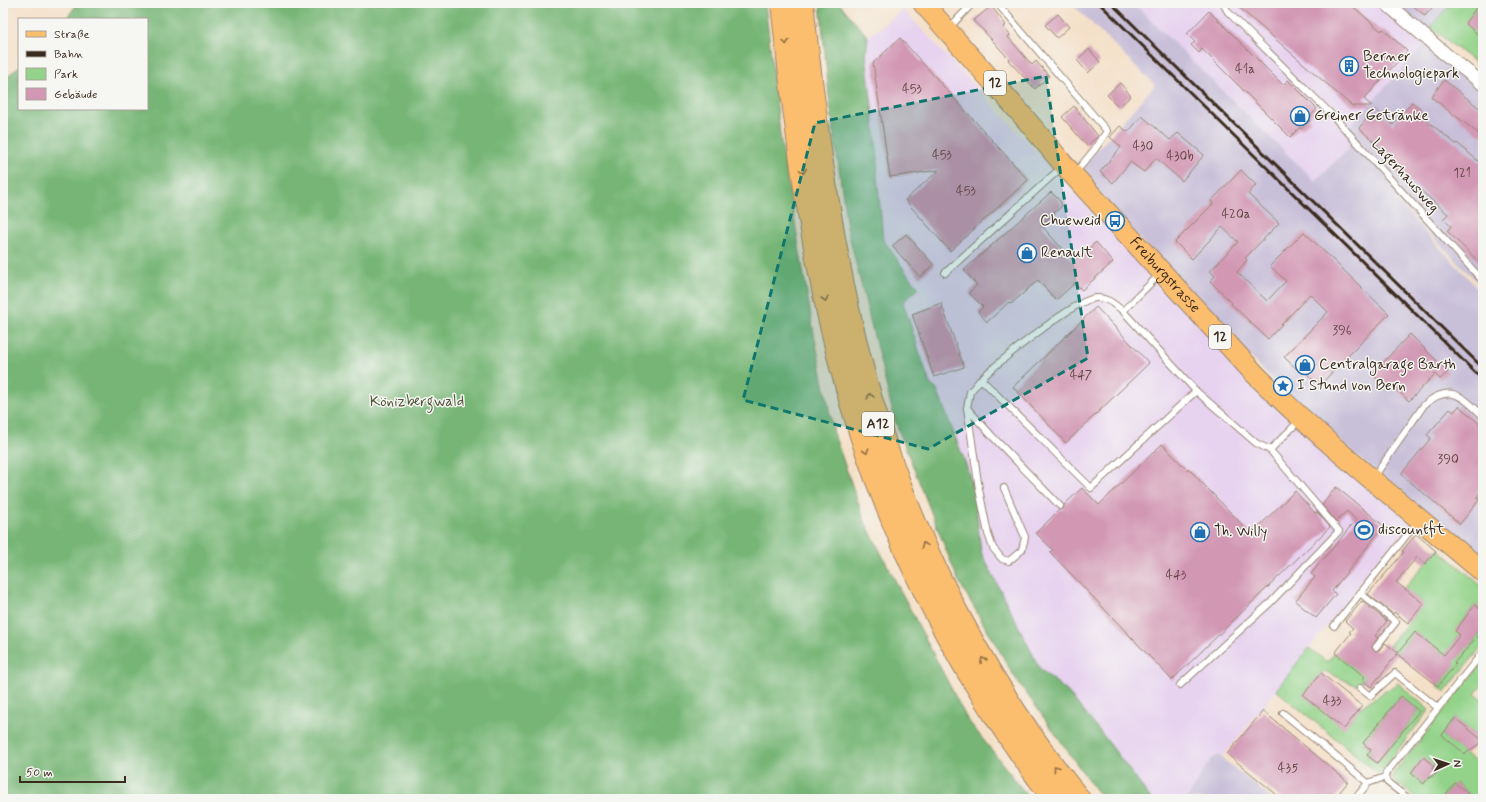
<svg xmlns="http://www.w3.org/2000/svg" width="1486" height="802" viewBox="0 0 1486 802" font-family="Mynerve,sans-serif">
<style>
.built{fill:#e7d2ef}
.industrial{fill:#c8bfd8}
.green{fill:#93d389;stroke:#677e54;fill-rule:evenodd}
.forest{fill:#76b575;stroke:#58704a}
.building{fill:#d297b3}
.lines{fill:none;stroke-linecap:round;stroke-linejoin:round}
.service-casing{stroke:#988573;stroke-width:8}
.minor-casing{stroke:#988573;stroke-width:15}
.primary-casing{stroke:#988573;stroke-width:22}
.motorway-casing{stroke:#988573;stroke-width:24}
.service{stroke:#fff;stroke-width:6}
.minor{stroke:#fff;stroke-width:13}
.primary{stroke:#fbbe6e;stroke-width:20}
.motorway{stroke:#fbbe6e;stroke-width:22}
.rail{stroke:#3b2a1e;stroke-width:3}
.oneway{stroke:#916d42}
.marked{fill:#0f766e;fill-opacity:0.2;stroke:#0f766e;stroke-width:3;stroke-dasharray:8 5;stroke-linejoin:round}
.labels{text-anchor:middle;dominant-baseline:central;stroke-width:3;stroke-linejoin:round;paint-order:stroke}
.number-label{font-size:13px;fill:#614543}
.shield{fill:#f6f6f2;stroke:#73675e;stroke-width:1}
.shield-label{font-size:14px;font-weight:bold;fill:#3b2a1e}
.poi-label{font-size:15px;fill:#3b2a1e;stroke:#f6f6f2;text-anchor:start}
.street-label{font-size:15px;fill:#3b2a1e;stroke:#f6f6f2}
.park-label{font-size:15px;fill:#515439;stroke:#f6f6f2}
</style>
<rect width="100%" height="100%" fill="#f6f6f2"/>
<filter id="ink" filterUnits="userSpaceOnUse"><feTurbulence type="fractalNoise" baseFrequency=".025" numOctaves="2"/><feDisplacementMap in="SourceGraphic" scale="8" xChannelSelector="R" yChannelSelector="G"/><feConvolveMatrix kernelMatrix="1 2 1 2 8 2 1 2 1" color-interpolation-filters="sRGB"/></filter>
<filter id="wash" filterUnits="userSpaceOnUse"><feTurbulence type="fractalNoise" baseFrequency=".012" numOctaves="4" result="noise"/><feDisplacementMap in="SourceGraphic" scale="16" xChannelSelector="R" yChannelSelector="G"/><feGaussianBlur stdDeviation="0.9" result="paint"/><feColorMatrix in="noise" values="0 0 0 0 0 0 0 0 0 0 0 0 0 0 0 0 0 1.4 0 .05"/><feComposite in="paint" operator="in"/></filter>
<g filter="url(#wash)">
<rect width="100%" height="100%" fill="#f4e0c8"/>
<g class="built">
<polygon points="1133,3 1379,3 1427,42 1348,128 1348,149 1315,182"/>
<polygon points="903,9 1267,398 1414,520 1326,627 1222,758 1218,755 1210,760 1187,799 1151,799 1106,739 1067,691 1040,669 981,552 975,497 967,467 937,390 930,384 903,302 919,288 910,278 883,239 877,175 878,158 866,55 868,37"/>
</g>
<g class="industrial">
<polygon points="1071,3 1133,3 1315,181 1348,149 1348,128 1427,42 1483,89 1483,288 1366,168 1483,294 1483,567 1309,414 1232,339 1078,172 1155,85"/>
<polygon points="1392,3 1452,3 1426,32"/>
<polygon points="1218,755 1222,758 1272,799 1187,799 1210,760"/>
</g>
<g class="green">
<polygon points="1452,3 1483,3 1483,69 1430,27"/>
<polygon points="1438,549 1483,587 1483,611 1475,605 1460,624 1461,625 1456,631 1455,630 1460,635 1453,644 1472,644 1483,630 1483,645 1445,692 1438,686 1455,664 1415,632 1398,653 1389,646 1423,604 1404,588"/>
<path d="M1309 648 1327 662 1335 653 1365 676 1357 686 1327 672 1321 673 1303 695 1344 728 1362 706 1398 683 1429 710 1379 774 1276 690ZM1400 696 1419 711 1377 763 1367 755 1371 750 1363 743Z"/>
<path d="M1483 662V684L1475 694 1483 700V741L1455 718 1442 735 1483 768V799H1463L1468 793 1455 783 1442 799H1418L1392 779V775ZM1423 758 1434 766 1432 769 1435 772V774L1430 775 1424 783 1411 773Z"/>
</g>
<g class="forest">
<polygon points="78,3 765,3 781,142 814,334 834,434 865,522 967,719 1030,799 3,799 3,81 19,66 19,109 147,109 147,19 66,19"/>
<polygon points="820,3 839,3 868,37 866,55 878,158 877,175 883,239 910,278 919,288 903,302 930,384 937,390 967,467 975,497 981,552 1040,669 1067,691 1106,739 1151,799 1103,799 1096,791 1014,676 958,580 895,421 847,227 829,96"/>
</g>
<g id="blocks">
<g class="building">
<polygon points="1234,3 1349,3 1381,31 1383,29 1407,51 1364,99 1372,106 1352,106"/>
<polygon points="1410,3 1436,3 1425,16"/>
<polygon points="1480,3 1483,3 1483,39 1465,23"/>
<polygon points="991,6 1006,25 1003,27 1010,35 1008,37 1032,65 1036,61 1049,76 1035,89 1008,60 1009,59 983,30 973,21"/>
<polygon points="1209,11 1283,85 1288,80 1317,109 1308,119 1310,121 1301,129 1300,127 1290,137 1202,49 1199,53 1191,45 1195,42 1187,34"/>
<polygon points="1058,14 1069,27 1057,38 1045,25"/>
<polygon points="900,38 1028,180 950,251 905,200 939,170 890,177 873,63"/>
<polygon points="1089,49 1100,62 1088,73 1077,60"/>
<polygon points="1444,80 1483,111 1483,137 1431,97"/>
<polygon points="1120,83 1131,96 1119,107 1107,95"/>
<polygon points="1412,102 1421,109 1420,110 1424,114 1422,117 1456,144 1457,143 1483,165 1483,266 1447,231 1451,226 1443,219 1448,214 1383,158 1384,156 1380,152 1382,149 1359,128 1375,109 1393,125"/>
<polygon points="1074,106 1098,136 1087,146 1062,117"/>
<polygon points="1142,116 1170,140 1178,133 1204,155 1182,181 1156,158 1144,172 1130,162 1113,183 1100,172 1121,147 1110,137 1120,126 1128,132"/>
<polygon points="1241,170 1256,185 1248,194 1279,223 1245,258 1247,260 1237,272 1267,301 1286,281 1270,266 1304,232 1389,314 1319,386 1304,371 1301,373 1284,357 1328,312 1310,294 1268,339 1231,304 1232,303 1210,281 1215,276 1210,271 1238,242 1222,227 1192,259 1175,242 1213,204 1211,201"/>
<polygon points="1051,192 1060,201 1062,206 1041,225 1074,262 1096,242 1113,262 1082,290 1075,283 1056,300 1038,280 1011,304 1009,302 987,322 978,312 983,307 969,293 977,285 964,270"/>
<polygon points="906,234 934,265 920,277 892,246"/>
<polygon points="941,303 964,367 934,377 912,314"/>
<polygon points="1096,307 1149,363 1066,443 1013,387"/>
<polygon points="1410,334 1448,372 1440,379 1435,374 1409,401 1393,386 1389,390 1372,374"/>
<polygon points="1459,406 1483,427 1483,490 1477,497 1480,499 1460,524 1401,474 1431,438 1427,435 1450,409 1454,412"/>
<polygon points="1162,444 1187,470 1188,468 1251,534 1295,491 1315,513 1317,512 1330,527 1172,680 1050,552 1053,550 1036,533 1059,510 1063,509 1064,505 1082,488 1099,505"/>
<polygon points="1336,487 1384,526 1332,591 1336,594 1316,618 1295,601 1315,577 1311,574 1356,520 1347,511 1336,521 1322,505"/>
<polygon points="1416,534 1436,551 1425,564 1417,557 1396,582 1424,604 1408,623 1394,612 1393,614 1368,594 1404,552 1402,551"/>
<polygon points="1362,601 1387,621 1375,636 1378,638 1372,647 1375,651 1379,650 1385,643 1398,653 1415,632 1444,655 1460,635 1455,631 1475,605 1483,611 1483,630 1454,663 1456,664 1438,686 1397,654 1371,687 1362,680 1365,677 1335,653 1351,633 1349,632 1353,628 1345,621"/>
<polygon points="1321,673 1362,706 1344,729 1303,695"/>
<polygon points="1401,696 1419,711 1377,763 1367,755 1371,750 1363,743"/>
<polygon points="1263,711 1348,782 1334,799 1282,799 1227,754"/>
<polygon points="1455,718 1483,741 1465,754 1442,735"/>
<polygon points="1423,757 1434,766 1432,768 1436,774 1427,779 1424,784 1411,773"/>
<polygon points="1455,783 1475,799 1442,799"/>
</g>
</g>
</g>
<g filter="url(#ink)">
<use href="#blocks" fill-opacity="0" stroke="#988573" stroke-width="1"/>
<g class="lines">
<g class="service-casing">
<g id="service">
<polyline points="997,3 1107,131 1095,149 1075,173"/>
<polyline points="1223,3 1228,12 1334,117 1483,281"/>
<polyline points="948,29 973,3"/>
<polyline points="945,273 1063,166"/>
<polyline points="1160,274 1123,311 1196,391 1256,443 1270,450"/>
<path d="M1123 311C1115 305 1107 297 1096 298 1075 299 999 362 981 379L1091 488 1196 391"/>
<polyline points="981,379 970,392 967,408 979,489 988,534 993,548 1002,559 1009,561 1022,550 1025,537 1004,488"/>
<polyline points="967,408 991,435 1060,506"/>
<path d="M1374 477 1424 405C1450 383 1462 396 1483 416"/>
<polyline points="1360,593 1396,622 1376,647"/>
<polyline points="1334,626 1418,521"/>
<polyline points="1180,685 1271,602 1339,531 1270,450 1300,420"/>
<polyline points="1360,688 1370,696 1395,673 1438,708"/>
<polyline points="1283,713 1368,783 1385,777"/>
<polyline points="1355,799 1368,783"/>
<polyline points="1409,799 1387,782 1385,777 1386,773 1483,652"/>
</g>
</g>
<g class="minor-casing">
<polyline id="minor" points="1386,3 1444,53 1483,84"/>
</g>
<g class="primary-casing">
<g id="primary">
<path id="s1" d="M923 3 1023 116 1064 165 1254 373C1326 445 1406 507 1483 572"/>
</g>
</g>
<g class="motorway-casing">
<g id="motorway">
<path d="M782 3C795 125 810 248 841 367 882 524 955 670 1054 799"/>
<path d="M802 3C814 110 827 217 851 322 890 495 967 661 1079 799"/>
</g>
</g>
<use href="#service" class="service"/>
<use href="#minor" class="minor"/>
<use href="#primary" class="primary"/>
<use href="#motorway" class="motorway"/>
<g class="rail">
<polyline points="1099,3 1483,380"/>
<polyline points="1111,3 1483,368"/>
</g>
</g>
<defs><path id="oneway-chevron" d="M-2-3.5L2.5 0L-2 3.5" fill="none" stroke-width="1.6" stroke-linecap="round" stroke-linejoin="round"/></defs>
<g class="oneway">
<use href="#oneway-chevron" transform="translate(786 42) rotate(84)"/>
<use href="#oneway-chevron" transform="translate(803 171) rotate(82)"/>
<use href="#oneway-chevron" transform="translate(825 299) rotate(77)"/>
<use href="#oneway-chevron" transform="translate(870 396) rotate(-106)"/>
<use href="#oneway-chevron" transform="translate(866 451) rotate(71)"/>
<use href="#oneway-chevron" transform="translate(924 545) rotate(-114)"/>
<use href="#oneway-chevron" transform="translate(983 660) rotate(-120)"/>
<use href="#oneway-chevron" transform="translate(1056 768) rotate(-127)"/>
</g>
</g>
<path class="marked" d="M1046 76 1088 358 928 449 743 400 815 123Z"/>
<defs>
<g id="building-ring" transform="scale(1)"><circle r="9.5" fill="#f6f6f2" stroke="#1f6fb2" stroke-width="1.5"/><path d="M-4-6H4V6H1V3H-1V6H-4ZM-2.5-4.3h1.7v1.8h-1.7ZM.8-4.3h1.7v1.8H.8ZM-2.5-1h1.7V.8h-1.7ZM.8-1h1.7V.8H.8Z" fill="#1f6fb2"/></g>
<g id="shop-ring" transform="scale(1)"><circle r="9.5" fill="#f6f6f2" stroke="#1f6fb2" stroke-width="1.5"/><path d="M-5-2.5h2.3a2.7 3.5 0 0 1 5.4 0H5L5.5 6h-11ZM-1.5-2.5h3a1.5 2.3 0 0 0-3 0Z" fill="#1f6fb2"/></g>
<g id="bus-ring" transform="scale(1)"><circle r="9.5" fill="#f6f6f2" stroke="#1f6fb2" stroke-width="1.5"/><path d="M-5-6H5V4H4V6H2V4H-2V6H-4V4H-5ZM-3.5-4V0h7V-4ZM-3.5 1.2v1.5H-2V1.2ZM2 1.2v1.5H3.5V1.2Z" fill="#1f6fb2"/></g>
<g id="sight-ring" transform="scale(1)"><circle r="9.5" fill="#f6f6f2" stroke="#1f6fb2" stroke-width="1.5"/><path d="M0-6L1.8-2.2L6-1.7L2.9 1.2L3.7 5.4L0 3.3L-3.7 5.4L-2.9 1.2L-6-1.7L-1.8-2.2Z" fill="#1f6fb2"/></g>
<g id="stadium-ring" transform="scale(1)"><circle r="9.5" fill="#f6f6f2" stroke="#1f6fb2" stroke-width="1.5"/><path d="M0-5a6.5 5 0 1 0 0 10a6.5 5 0 1 0 0-10ZM-3.5-1.8h7v3.6h-7Z" fill="#1f6fb2"/></g>
</defs>
<g fill-rule="evenodd">
<use href="#building-ring" x="1349" y="66"/>
<use href="#shop-ring" x="1300" y="116"/>
<use href="#bus-ring" x="1115" y="221"/>
<use href="#shop-ring" x="1027" y="253"/>
<use href="#shop-ring" x="1305" y="365"/>
<use href="#sight-ring" x="1283" y="386"/>
<use href="#stadium-ring" x="1364" y="530"/>
<use href="#shop-ring" x="1200" y="532"/>
</g>
<g class="labels">
<g class="number-label">
<text x="1245" y="69">41a</text>
<text x="912" y="89">453</text>
<text x="1143" y="146">430</text>
<text x="942" y="155">453</text>
<text x="1180" y="156">430b</text>
<text x="1462" y="173">121</text>
<text x="966" y="191">453</text>
<text x="1236" y="214">420a</text>
<text x="1342" y="330">396</text>
<text x="1081" y="375">447</text>
<text x="1448" y="459">390</text>
<text x="1176" y="575">443</text>
<text x="1332" y="701">433</text>
<text x="1288" y="768">435</text>
</g>
<g class="shield">
<rect x="984" y="71" width="22" height="24" rx="3"/>
<rect x="1209" y="325" width="22" height="24" rx="3"/>
<rect x="862" y="412" width="32" height="24" rx="3"/>
</g>
<g class="shield-label">
<text x="995" y="83">12</text>
<text x="1220" y="337">12</text>
<text x="878" y="424">A12</text>
</g>
<g class="poi-label">
<text x="1363" y="57">Berner<tspan x="1363" dy="17">Technologiepark</tspan></text>
<text x="1314" y="116">Greiner Getränke</text>
<text x="1101" y="221" text-anchor="end">Chueweid</text>
<text x="1041" y="253">Renault</text>
<text x="1319" y="365">Centralgarage Barth</text>
<text x="1297" y="386">I Stund von Bern</text>
<text x="1378" y="530">discountfit</text>
<text x="1214" y="532">Th. Willy</text>
</g>
<g class="street-label">
<text transform="translate(1405 176) rotate(48)">Lagerhausweg</text>
<text stroke="none"><textPath href="#s1" startOffset="364">Freiburgstrasse</textPath></text>
</g>
<g class="park-label">
<text x="417" y="402">Könizbergwald</text>
</g>
</g>
<rect width="1486" height="802" fill="none" stroke="#f6f6f2" stroke-width="16"/>
<rect x="18" y="18" width="130" height="92" fill="#f6f6f2" stroke="#aba49d"/>
<rect x="26" y="31" width="20" height="6" fill="#fbbe6e" stroke="#aba49d"/>
<text x="54" y="38" font-size="12" fill="#3b2a1e">Straße</text>
<rect x="26" y="51" width="20" height="6" fill="#3b2a1e" stroke="#aba49d"/>
<text x="54" y="58" font-size="12" fill="#3b2a1e">Bahn</text>
<rect x="26" y="68" width="20" height="12" fill="#93d389" stroke="#aba49d"/>
<text x="54" y="78" font-size="12" fill="#3b2a1e">Park</text>
<rect x="26" y="88" width="20" height="12" fill="#d297b3" stroke="#aba49d"/>
<text x="54" y="98" font-size="12" fill="#3b2a1e">Gebäude</text>
<g transform="translate(1448 764) rotate(87)" stroke="#f6f6f2" stroke-width="3" paint-order="stroke">
<path d="M0-3L7 15L0 10L-7 15Z" fill="#3b2a1e"/>
<text y="-6" font-size="11" font-weight="bold" text-anchor="middle" fill="#3b2a1e">N</text>
</g>
<path d="M20 776v6h105v-6" fill="none" stroke="#3b2a1e" stroke-width="2"/>
<text x="26" y="776" font-size="12" fill="#3b2a1e" stroke="#f6f6f2" stroke-width="3" paint-order="stroke">50 m</text>
</svg>
